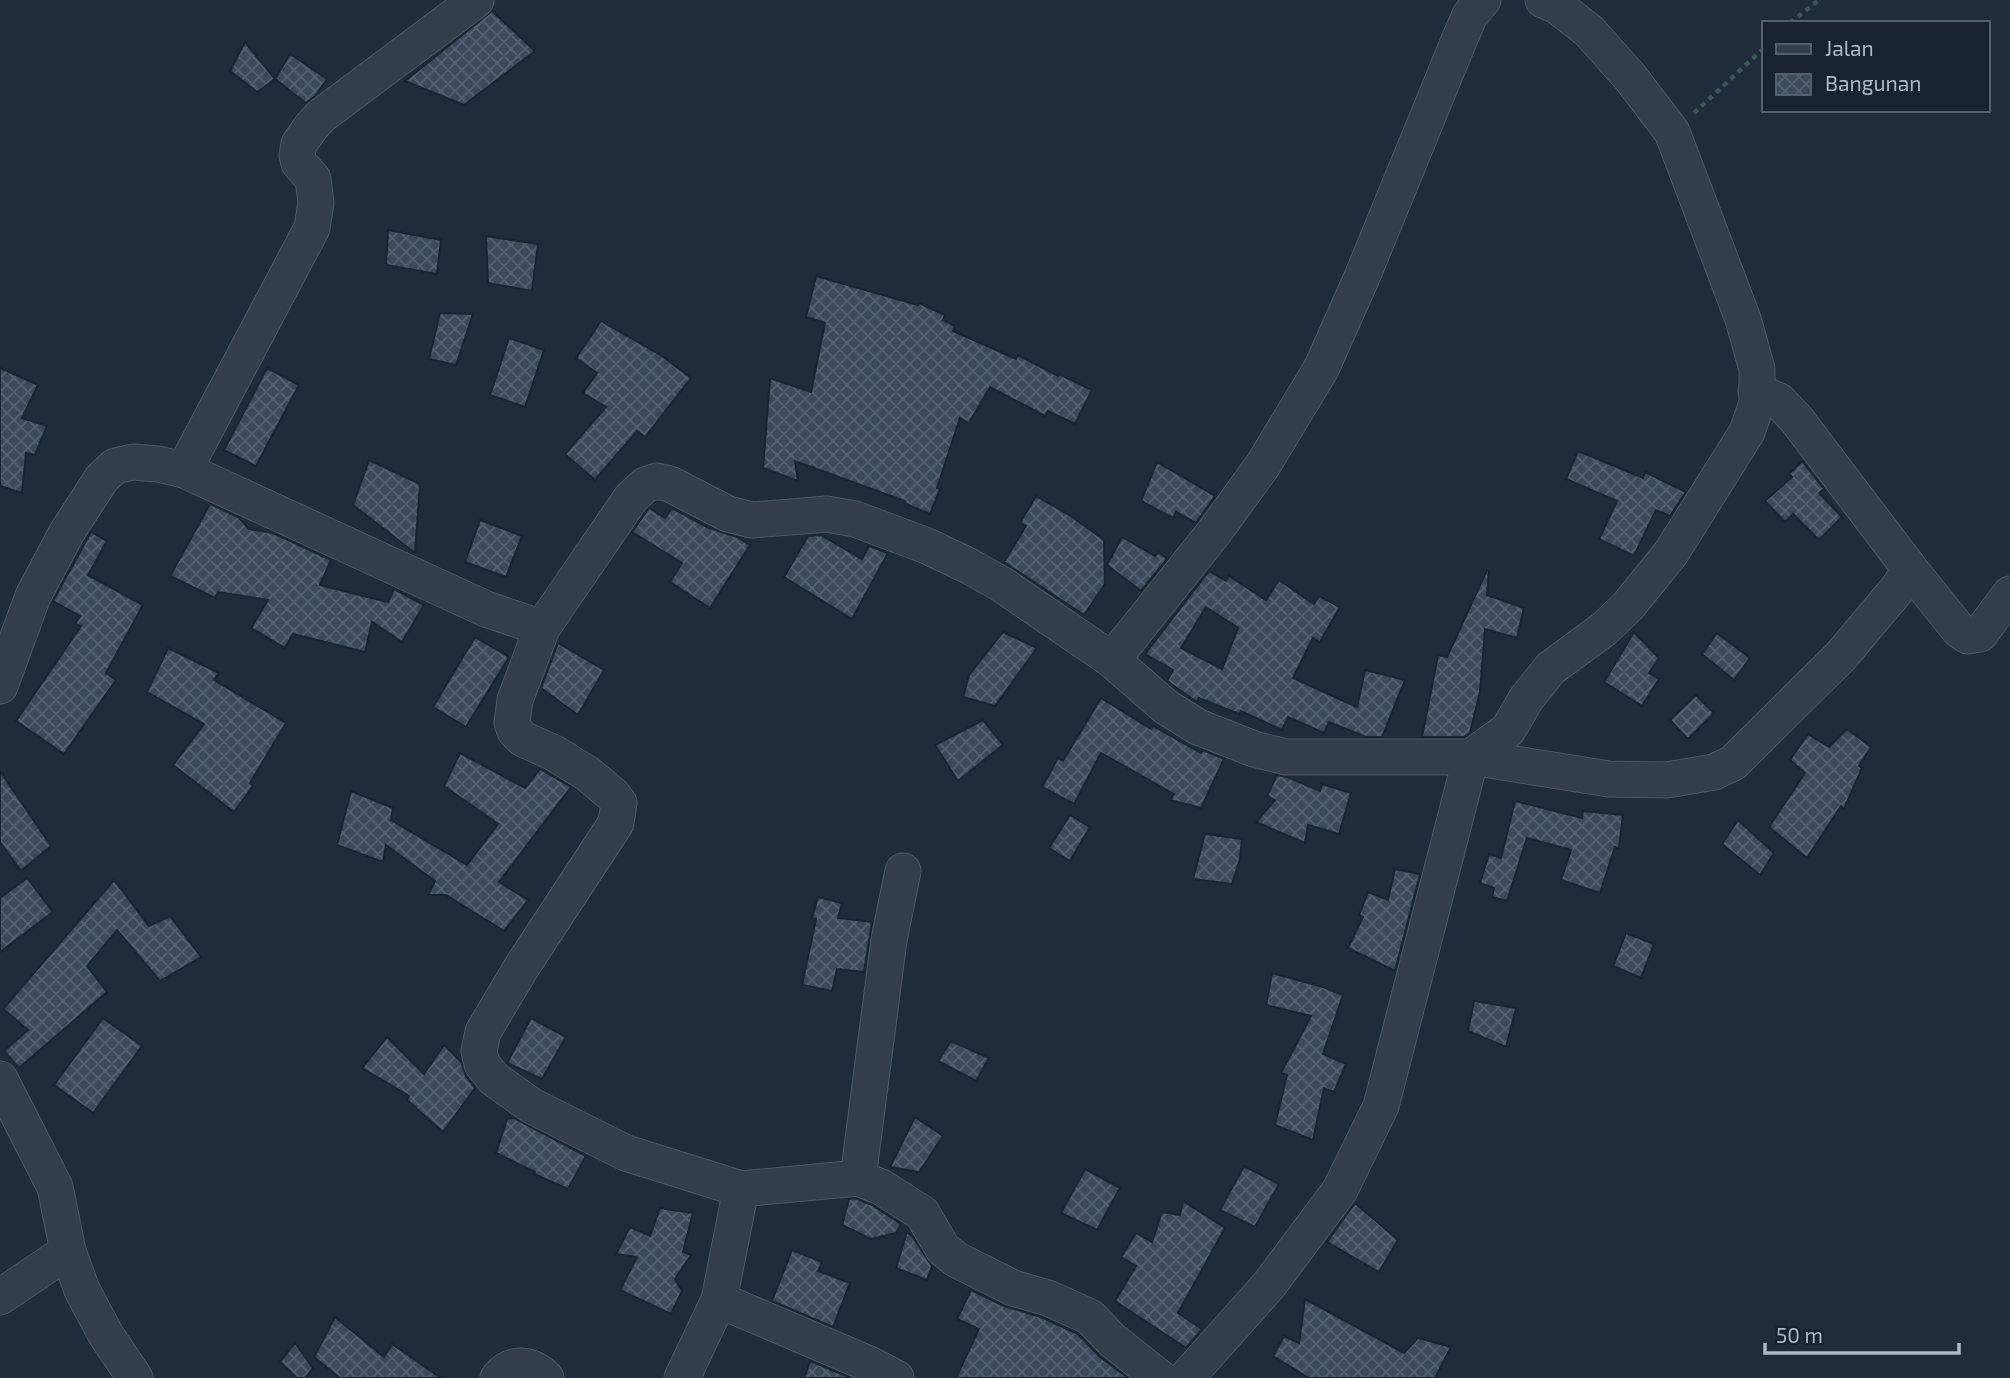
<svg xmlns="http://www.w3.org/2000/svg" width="2010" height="1378" viewBox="0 0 2010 1378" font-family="'Exo 2',sans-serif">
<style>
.building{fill:url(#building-cross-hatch);stroke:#1b2432;stroke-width:2;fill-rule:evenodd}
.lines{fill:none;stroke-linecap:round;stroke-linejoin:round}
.minor-casing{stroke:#4e5866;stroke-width:37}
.path{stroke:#3f5659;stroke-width:4.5;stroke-dasharray:5 5;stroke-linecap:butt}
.minor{stroke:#333d4b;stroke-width:35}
</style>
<defs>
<pattern id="building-cross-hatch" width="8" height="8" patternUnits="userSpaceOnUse" patternTransform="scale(1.75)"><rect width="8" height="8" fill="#3b495b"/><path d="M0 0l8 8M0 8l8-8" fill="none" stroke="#556171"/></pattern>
</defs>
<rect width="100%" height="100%" fill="#202b3b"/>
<g class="building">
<polygon points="492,11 535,51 464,105 405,81"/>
<polygon points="245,42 275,79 257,92 230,71"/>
<polygon points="290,54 327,79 315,96 306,103 275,79"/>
<polygon points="388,230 441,240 437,274 386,265"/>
<polygon points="486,236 538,244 532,291 488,283"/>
<polygon points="816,276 918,305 919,303 945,315 943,320 955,326 953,331 1016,359 1018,355 1058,376 1059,374 1092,390 1075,424 1048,411 1045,416 990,387 969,423 960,418 937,488 940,489 930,514 904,503 905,501 795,461 798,481 763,468 770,378 811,392 825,323 806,317"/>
<polygon points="440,313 473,314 456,365 429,359"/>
<polygon points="601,321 662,356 691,378 645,437 637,431 595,480 565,454 606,407 583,393 597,373 576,358"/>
<polygon points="509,338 544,350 525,407 490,395"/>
<polygon points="0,368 38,385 22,418 47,426 35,455 26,453 22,493 0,486"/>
<polygon points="267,368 299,385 256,466 224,450"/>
<polygon points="1578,451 1643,478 1645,472 1686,492 1670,516 1656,510 1634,556 1599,539 1617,501 1566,479"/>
<polygon points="369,460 420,484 415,553 353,505"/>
<polygon points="1802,461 1824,489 1819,493 1842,517 1819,540 1793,514 1785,522 1765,501 1792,477 1789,474"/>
<polygon points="1157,462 1215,496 1196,523 1176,512 1173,518 1141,501"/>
<polygon points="1036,496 1071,516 1104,540 1105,584 1084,615 1004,562 1026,526 1020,523"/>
<polygon points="210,504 238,517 249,529 273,533 331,560 320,585 388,602 394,589 424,605 402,642 372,622 365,652 293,634 285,648 251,628 268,600 218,592 215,598 170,576"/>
<polygon points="649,508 665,518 672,508 709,528 737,537 750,545 710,608 670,582 682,563 632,532"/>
<polygon points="480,520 522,536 506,577 465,562"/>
<polygon points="91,532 107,541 88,575 143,605 106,673 116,680 64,754 16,721 81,626 75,624 80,616 53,601"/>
<polygon points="821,535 862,559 869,546 888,553 852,619 784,577 808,536"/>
<polygon points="1122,537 1155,556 1159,552 1167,559 1141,591 1107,565"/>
<polygon points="1487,570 1489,571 1487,595 1524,608 1517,638 1485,629 1480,692 1470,733 1464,737 1422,737 1438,655 1447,657"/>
<path d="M1209 571 1226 581 1229 576 1266 600 1279 580 1314 604 1319 596 1340 607 1320 642 1313 638 1293 678 1357 707 1365 670 1405 680 1382 737H1366L1329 722 1324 733 1288 717 1282 730 1241 711 1239 714 1199 698 1197 702 1167 681 1173 670 1145 654ZM1206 607 1238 628 1222 669 1181 648Z"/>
<polygon points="1003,632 1037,648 995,706 963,697 969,675"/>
<polygon points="1634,632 1659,658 1649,673 1659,679 1642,706 1604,682"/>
<polygon points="1717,633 1750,658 1734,680 1702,654"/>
<polygon points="475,637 509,657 466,727 433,707"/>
<polygon points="558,643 604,670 578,715 541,688"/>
<polygon points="168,648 219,673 214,680 286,723 250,783 253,786 234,812 173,765 204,724 147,692"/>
<polygon points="1696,695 1714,713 1688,739 1670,720"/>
<polygon points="1101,698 1151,729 1153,726 1201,753 1203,750 1224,759 1201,808 1170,800 1174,794 1101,753 1074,804 1042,787 1058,758 1063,761"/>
<polygon points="983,720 1003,745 958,781 935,745"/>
<polygon points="1847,729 1871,747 1859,766 1862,768 1844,809 1841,806 1807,858 1769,827 1805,773 1790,760 1808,734 1829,747"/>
<polygon points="460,753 525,788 540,769 571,787 499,882 528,900 504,931 446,895 428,895 435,881 386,845 383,862 337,845 351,791 393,808 391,820 467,865 498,824 444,786"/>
<polygon points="0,771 51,846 21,871 0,842"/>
<polygon points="1277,775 1287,777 1320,791 1322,784 1351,793 1339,834 1308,825 1305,843 1256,822 1275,800 1267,796"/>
<polygon points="1515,801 1582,818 1583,811 1623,815 1619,848 1615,847 1600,893 1561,880 1571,850 1527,838 1507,901 1492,897 1494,888 1480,883 1489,854 1501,858"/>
<polygon points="1070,815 1090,827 1070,861 1049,848"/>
<polygon points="1738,820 1774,853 1760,875 1722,844"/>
<polygon points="1205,834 1242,839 1240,859 1232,884 1193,879"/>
<polygon points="1395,869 1420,874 1395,971 1348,948 1363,917 1359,915 1368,892 1388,900"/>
<polygon points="27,878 53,912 0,952 0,898"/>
<polygon points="114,880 149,926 170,916 201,957 160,981 117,930 87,966 107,992 19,1068 4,1051 28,1030 3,1009"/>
<polygon points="818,897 842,903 838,918 872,922 864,972 837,969 832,991 802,985 816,919 812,918"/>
<polygon points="1626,933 1654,944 1641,978 1613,966"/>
<polygon points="1272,973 1323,987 1343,995 1323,1054 1346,1064 1334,1092 1324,1088 1313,1140 1275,1125 1287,1075 1281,1073 1311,1016 1266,1005"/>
<polygon points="1474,1001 1516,1008 1506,1047 1468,1031"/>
<polygon points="103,1018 142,1046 93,1113 54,1085"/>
<polygon points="531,1018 566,1037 542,1079 507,1063"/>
<polygon points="387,1037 424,1074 444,1045 461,1062 466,1076 475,1088 443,1132 407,1100 409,1096 362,1068"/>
<polygon points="951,1041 989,1058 976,1081 938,1061"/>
<polygon points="915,1117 943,1136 919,1172 890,1167"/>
<polygon points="514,1118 586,1156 568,1189 534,1174 535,1172 496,1153 507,1119"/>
<polygon points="1244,1166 1279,1184 1255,1227 1220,1210"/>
<polygon points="1085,1169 1120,1188 1097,1230 1061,1213"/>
<polygon points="855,1198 872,1205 901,1224 896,1233 871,1239 842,1225 849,1199"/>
<polygon points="1183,1201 1225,1228 1178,1313 1202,1329 1186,1348 1115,1301 1136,1266 1121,1257 1136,1233 1152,1242 1162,1212 1180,1215"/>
<polygon points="1355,1203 1398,1240 1379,1272 1327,1242"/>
<polygon points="660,1208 693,1213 683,1252 691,1255 675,1279 682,1291 671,1314 620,1290 637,1257 616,1254 630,1227 650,1236"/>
<polygon points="907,1232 912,1236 932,1266 927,1280 896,1268"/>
<polygon points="792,1250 822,1262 818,1271 850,1283 833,1327 772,1301"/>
<polygon points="971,1290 1004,1306 1041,1317 1078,1334 1099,1356 1128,1378 956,1378 979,1329 957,1319"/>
<polygon points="1305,1299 1404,1353 1418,1338 1451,1347 1435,1378 1309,1378 1273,1356 1284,1336 1299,1343"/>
<polygon points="335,1317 384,1357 392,1344 441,1378 340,1378 314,1357"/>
<polygon points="295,1343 313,1368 305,1378 297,1378 280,1362"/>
<polygon points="810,1361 851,1378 804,1378"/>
</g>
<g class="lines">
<g class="minor-casing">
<g id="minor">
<polyline points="1756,391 1779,401 1797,420 1910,569"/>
<polyline points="184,470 312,228 316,203 313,179 299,163 297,155 299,144 311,127 321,116 476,0"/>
<polyline points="1112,660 1215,531 1263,465 1321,369 1362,277 1460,38 1470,15 1483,0"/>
<polyline points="0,686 33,596 67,532 102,478 115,466 133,462 158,464 184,470 486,609 542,628"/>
<polyline points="0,1079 55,1187 68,1251 82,1290 106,1335 135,1378"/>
<polyline points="858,1178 889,940 903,871"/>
<polyline points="741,1189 719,1300 869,1364 896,1378"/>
<polyline points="0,1297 68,1251"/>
<path d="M498 1378C512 1361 531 1363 546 1378"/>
<polyline points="682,1378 719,1300"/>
<polyline points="1160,1378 1112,1340 1090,1317 1048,1298 1013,1288 957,1260 943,1249 922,1213 881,1187 858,1178 741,1189 626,1153 532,1106 494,1079 482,1064 479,1051 483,1032 521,968 616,823 619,803 613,795 588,774 554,753 523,739 515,731 512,723 515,700 542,628 631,498 645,485 657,481 670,484 728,514 752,520 827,514 855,519 927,546 969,566 1001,584 1112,660 1166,707 1198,727 1254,749 1286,757 1471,757 1609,779 1667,780 1714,772 1733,763 1841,656 1899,587 1910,569 1959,630 1968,636 1980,634 2010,594"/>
<polyline points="1186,1378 1269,1285 1340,1190 1381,1106 1471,757 1508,730 1526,699 1551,668 1604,629 1628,606 1671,553 1725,467 1747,432 1757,403 1757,369 1743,319 1672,132 1630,77 1589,31 1557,6 1543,0"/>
</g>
</g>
<g class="path">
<polyline points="1790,23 1819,0"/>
<polyline points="1694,113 1763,49"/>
</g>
<use href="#minor" class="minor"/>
</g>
<rect x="1762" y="21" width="228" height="91" fill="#192230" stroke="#555e6d" stroke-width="2"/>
<rect x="1776" y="44" width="35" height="10" fill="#333d4b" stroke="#555e6d" stroke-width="2"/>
<text x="1825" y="56" font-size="21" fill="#aeb8c8">Jalan</text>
<rect x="1776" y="74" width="35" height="21" fill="url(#building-cross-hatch)" stroke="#555e6d" stroke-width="2"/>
<text x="1825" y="91" font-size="21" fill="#aeb8c8">Bangunan</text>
<path d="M1765 1343v10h194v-10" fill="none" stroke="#aeb8c8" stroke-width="3.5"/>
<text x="1776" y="1343" font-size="21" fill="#aeb8c8" stroke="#192230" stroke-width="5" paint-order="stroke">50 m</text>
</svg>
